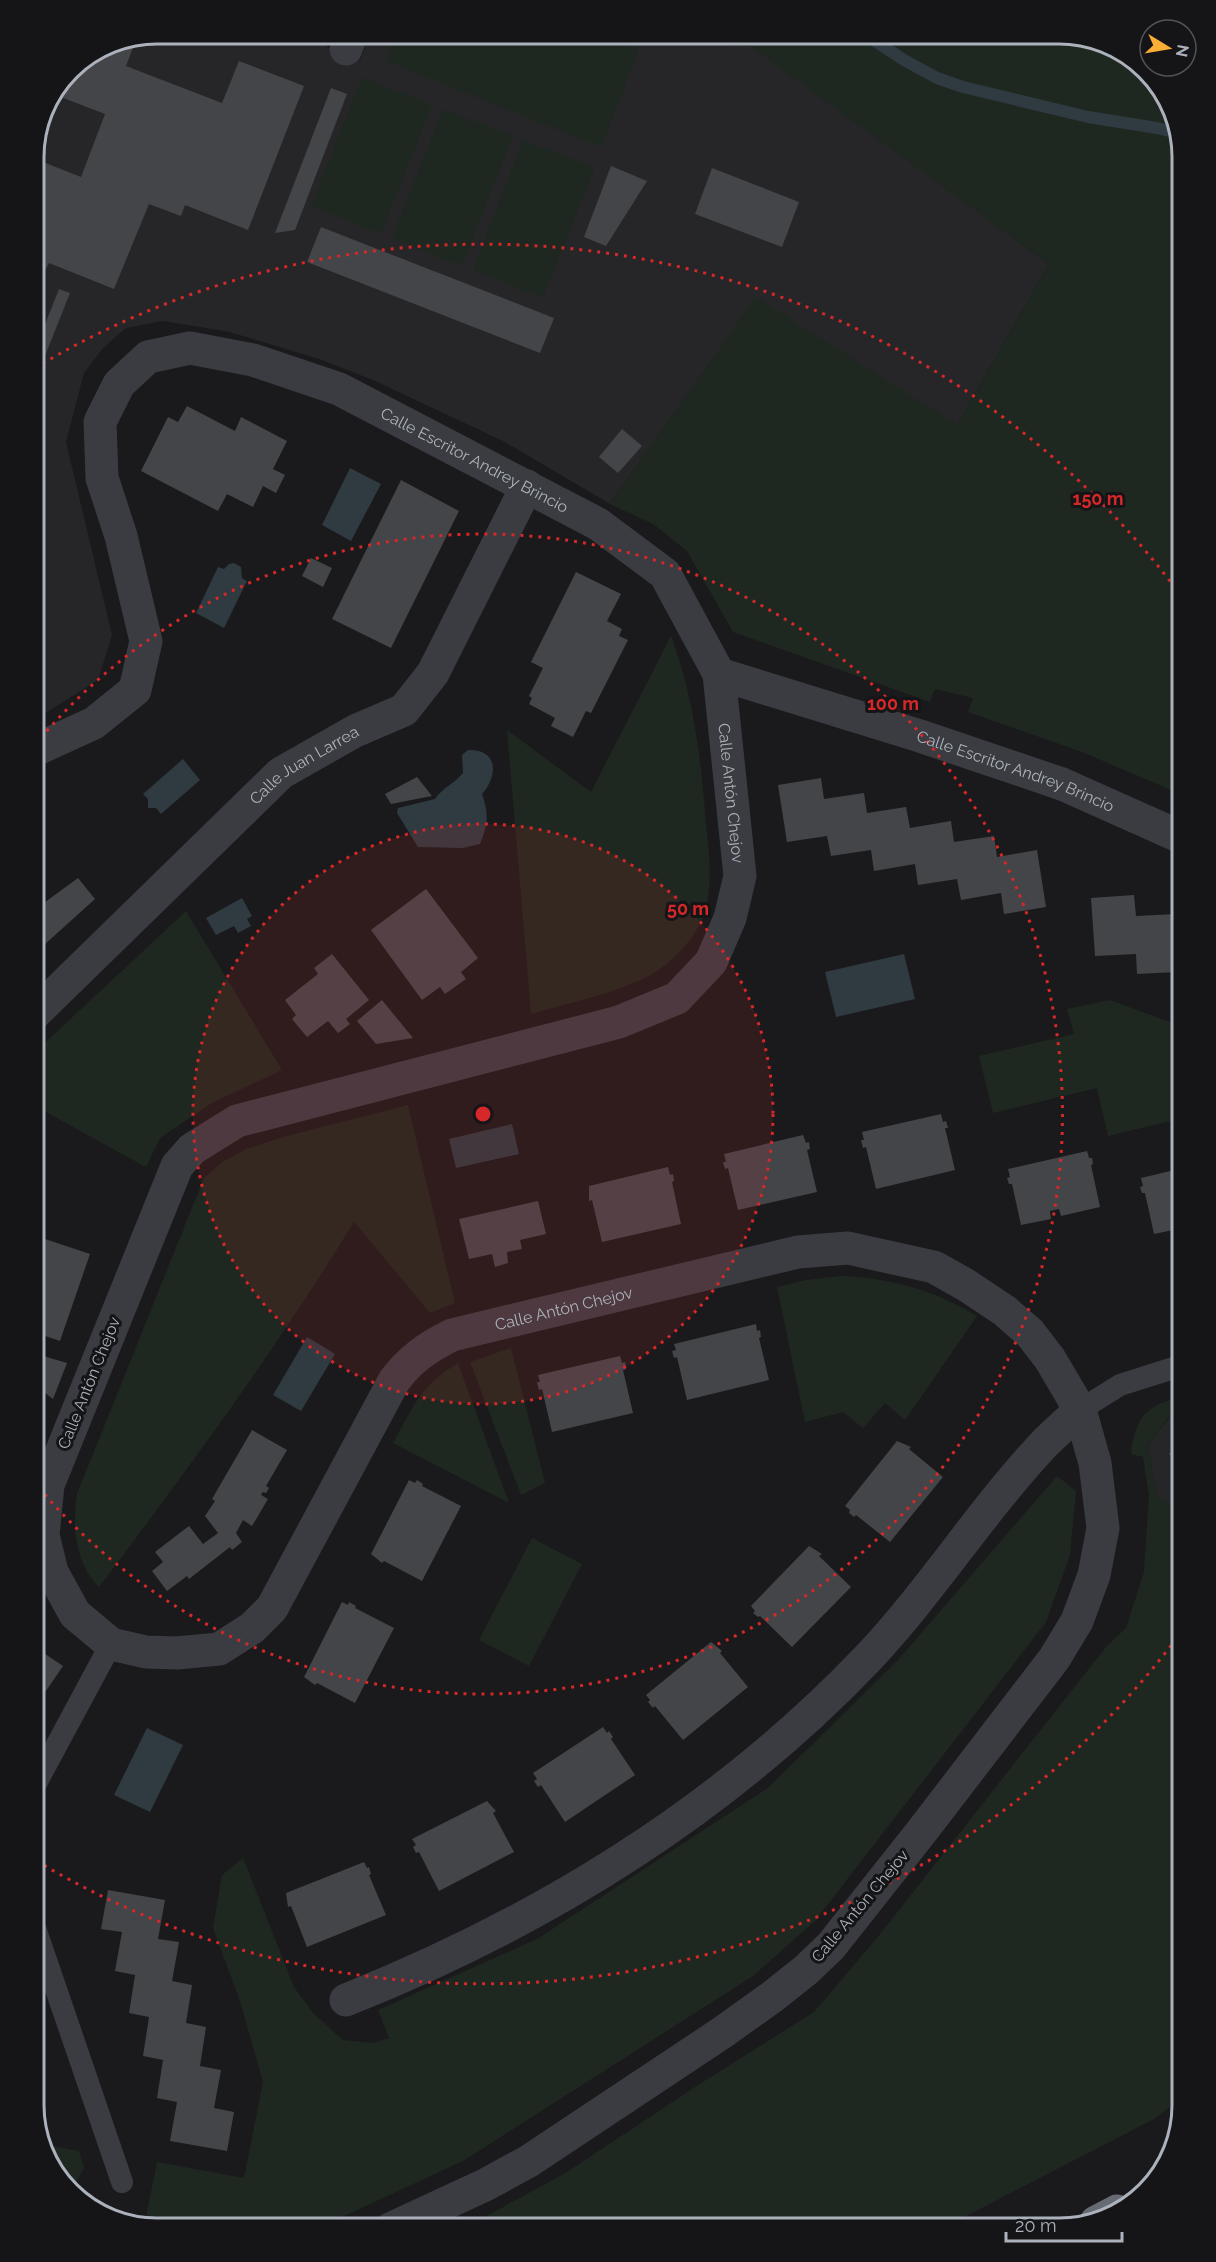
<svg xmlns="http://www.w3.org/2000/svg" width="1216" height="2262" viewBox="0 0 1216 2262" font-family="Raleway,sans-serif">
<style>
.built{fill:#262629}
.green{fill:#1f2820}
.water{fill:#2f3a41}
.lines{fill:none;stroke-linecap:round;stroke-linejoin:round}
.stream{stroke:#2f3a41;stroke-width:12}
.building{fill:#444549}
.lane{stroke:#3b3c42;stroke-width:22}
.street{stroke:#3b3c42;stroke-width:33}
.highway{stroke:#666a73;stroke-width:33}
.ring{fill:none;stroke:#d62828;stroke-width:3;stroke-dasharray:3 6}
.labels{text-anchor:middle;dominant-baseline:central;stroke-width:6;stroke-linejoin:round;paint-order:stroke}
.street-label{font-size:16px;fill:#acb2bc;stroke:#151517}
.rim{fill:none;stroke:#acb2bc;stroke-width:3}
.centre{fill:#d62828;stroke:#151517;stroke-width:3}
.ring-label{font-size:18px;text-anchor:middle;font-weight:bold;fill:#d62828;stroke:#151517;stroke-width:6;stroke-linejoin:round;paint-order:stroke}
</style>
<rect width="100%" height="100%" fill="#1a1a1c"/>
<g class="built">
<polygon points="156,33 332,33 327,47 360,60 371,33 635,33 687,43 750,45 1049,264 952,434 756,298 610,504 505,442 373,380 319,359 230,332 163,321 126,328 103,348 84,373 66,442 112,635 98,680 33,721 33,149 43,109 69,69 109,42"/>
<polygon points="1183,1399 1183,1514 1156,1494 1148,1446"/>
</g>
<g class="green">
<polygon points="397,33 596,33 639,50 601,147 386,61"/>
<polygon points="635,33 1068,33 1134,58 1173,109 1183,156 1183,795 1082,752 968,712 973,698 935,689 930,702 733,632 687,551 653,524 610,504 756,297 957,425 1049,264 750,46 687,43"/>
<polygon points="362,77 432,105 381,234 311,206"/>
<polygon points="443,109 513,136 462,266 392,238"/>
<polygon points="523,140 595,168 543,298 473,270"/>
<path d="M671 636C694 697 701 760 706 825 709 852 713 884 705 911 699 932 681 953 664 966 637 989 568 1003 531 1014L507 730 591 792Z"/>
<polygon points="186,911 282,1070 212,1103 160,1138 146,1167 33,1105 33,1054"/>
<polygon points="1110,1000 1183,1027 1183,1118 1108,1136 1097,1088 993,1113 979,1056 1074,1034 1067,1009"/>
<path d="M408 1105 455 1303 430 1313 354 1222C276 1349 189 1468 99 1587 75 1563 72 1525 77 1494L204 1178 222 1162 246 1149 283 1137Z"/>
<path d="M841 1276C891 1278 934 1290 977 1316L905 1420 885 1403 863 1428 843 1412 805 1422 777 1287 806 1280Z"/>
<polygon points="511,1348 545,1483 521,1495 470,1362"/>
<path d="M458 1363 509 1503 393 1443C413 1407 421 1385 458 1363Z"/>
<path d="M1183 1397 1148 1446 1156 1494 1183 1514V2097L1154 2119 941 2229H463L567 2172 695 2087 814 2012 877 1938 1106 1647 1126 1628 1144 1572 1149 1495 1143 1457 1131 1454C1135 1417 1147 1404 1183 1397Z"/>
<polygon points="1057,1476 1076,1491 1070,1555 1046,1622 815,1921 753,1976 463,2161 316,2229 149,2229 134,2224 146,2217 157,2162 244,2178 263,2082 240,2001 213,1928 222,1875 243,1858 294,1987 313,2013 343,2040 372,2043 389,2038 378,2010 537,1939 768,1788 898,1660"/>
<polygon points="532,1538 582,1564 529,1666 479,1640"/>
<polygon points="41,2144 79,2151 84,2168 74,2185 78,2197 43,2153"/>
</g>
<g class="water">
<polygon points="350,468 381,484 351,541 322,525"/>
<polygon points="234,563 241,567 242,578 247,581 224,628 196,613 218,567 224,569 229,564"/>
<path d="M468 750C499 749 498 776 482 794 489 814 488 825 480 844L463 848 418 847 397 813 398 808 435 799C441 789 455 783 463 773L462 755Z"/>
<polygon points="183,759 200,780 161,814 156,808 148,808 148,799 143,794"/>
<polygon points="242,898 252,916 247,919 251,926 238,933 234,926 216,935 206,918"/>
<polygon points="904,954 915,999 836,1017 825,972"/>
<polygon points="512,1124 519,1154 456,1168 449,1139"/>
<polygon points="307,1337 335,1354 301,1411 273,1395"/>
<polygon points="147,1728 183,1745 150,1812 114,1795"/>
</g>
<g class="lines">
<polyline class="stream" points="863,33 904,60 937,78 963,87 1088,117 1157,128 1178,133"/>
</g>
<g class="building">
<polygon points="294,33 317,33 306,45"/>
<polygon points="137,37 126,66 222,103 239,61 304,86 248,230 185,205 181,216 149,204 114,289 49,263 33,293 33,158 81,177 105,114 53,94 69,69 109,42"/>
<polygon points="331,88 347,94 295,230 275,233"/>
<polygon points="611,166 647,181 606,246 584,237"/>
<polygon points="712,168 799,202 782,247 695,214"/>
<polygon points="321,227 554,318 540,353 307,262"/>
<polygon points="59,289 70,293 33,386 33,355"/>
<polygon points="187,406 235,431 241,417 287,441 273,469 285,475 276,493 263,486 253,507 227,494 218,511 141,471 168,417 178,422"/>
<polygon points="622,429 642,446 618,473 599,457"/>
<polygon points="401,480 459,511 391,648 332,619"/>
<polygon points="311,558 332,568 323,587 302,576"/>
<polygon points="576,572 621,594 607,621 622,629 619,636 628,640 591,713 586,711 573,737 551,726 555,718 529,704 532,698 529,696 543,668 531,662"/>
<polygon points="417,777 432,796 391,804 385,794"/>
<polygon points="821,778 824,799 864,793 867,813 906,807 910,828 951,821 954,842 994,836 997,857 1037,850 1046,907 1004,914 1001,893 961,900 957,879 918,885 915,864 874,871 871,850 831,856 827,836 787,842 778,785"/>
<polygon points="78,878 95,899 44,945 33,924 33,911"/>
<polygon points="426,889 478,958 461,972 466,979 445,994 440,987 422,1000 371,930"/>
<polygon points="1134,895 1136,916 1176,914 1177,935 1183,935 1183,993 1178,993 1177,972 1137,974 1136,954 1095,956 1091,898"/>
<polygon points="332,954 369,1000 346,1019 350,1024 338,1033 328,1021 307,1037 292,1019 296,1015 285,1000 318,974 314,968"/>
<polygon points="382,1000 413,1038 376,1044 357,1021"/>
<polygon points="941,1114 943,1122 946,1121 948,1128 945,1128 955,1170 876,1189 866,1147 863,1148 861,1140 864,1140 862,1132"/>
<polygon points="803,1135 806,1143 809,1142 810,1149 807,1150 817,1192 738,1210 728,1168 725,1169 723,1162 726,1162 724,1154"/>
<polygon points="1087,1151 1089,1158 1092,1158 1093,1164 1091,1165 1100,1207 1061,1216 1059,1209 1050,1211 1051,1219 1021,1225 1012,1184 1009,1184 1007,1178 1010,1177 1008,1169"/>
<polygon points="668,1167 670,1175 673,1174 674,1181 672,1182 681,1224 602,1242 592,1200 589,1201 589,1186"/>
<polygon points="1183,1168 1183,1228 1154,1234 1145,1193 1142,1193 1140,1187 1143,1186 1141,1178"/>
<polygon points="538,1201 546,1234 520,1240 522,1249 507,1252 508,1263 495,1267 492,1254 469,1259 459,1219"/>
<polygon points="39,1237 90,1254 60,1341 33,1332 33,1255"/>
<polygon points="756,1324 757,1331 760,1330 761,1337 759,1338 769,1380 687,1400 677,1357 674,1358 672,1351 676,1350 674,1344"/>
<polygon points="33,1353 67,1363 53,1399 33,1384"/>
<polygon points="620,1356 622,1363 625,1362 626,1369 623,1370 633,1413 552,1432 543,1393 542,1389 539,1390 537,1382 540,1382 538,1375"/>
<polygon points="252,1430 287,1450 266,1486 269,1488 266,1493 263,1492 261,1495 268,1499 252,1526 243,1520 236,1533 242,1542 232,1550 230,1547 189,1579 187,1576 167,1591 152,1571 163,1562 155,1552 189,1526 203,1544 218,1533 205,1516 215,1501 212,1499"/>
<polygon points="1183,1435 1183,1464 1169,1454"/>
<polygon points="897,1441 911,1447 909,1449 943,1477 890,1542 856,1515 854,1517 849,1513 850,1510 845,1506"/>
<polygon points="409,1480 415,1483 417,1480 423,1484 422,1486 461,1506 422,1581 384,1561 382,1563 371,1554"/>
<polygon points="809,1546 822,1554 819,1556 851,1587 792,1647 760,1616 758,1617 753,1613 755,1611 751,1606"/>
<polygon points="342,1602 348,1605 349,1602 356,1606 355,1608 394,1628 355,1703 317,1683 315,1685 304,1677"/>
<polygon points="711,1642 722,1651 720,1653 748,1687 683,1740 655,1706 653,1708 648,1702 650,1700 646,1695"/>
<polygon points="35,1647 63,1666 33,1710 33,1649"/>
<polygon points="603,1727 607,1733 609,1731 613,1737 611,1739 635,1775 565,1822 541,1785 538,1787 534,1781 537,1779 533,1773"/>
<polygon points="487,1801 496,1811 493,1813 514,1852 439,1891 419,1852 416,1853 413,1847 416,1845 412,1839"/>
<polygon points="364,1862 367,1868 369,1867 371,1874 369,1875 386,1915 307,1947 291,1906 288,1907 286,1893"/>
<polygon points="108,1890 165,1900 158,1939 179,1942 172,1981 192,1985 186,2023 206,2027 200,2066 221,2070 214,2108 234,2112 227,2151 170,2141 177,2102 157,2098 163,2060 143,2056 149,2017 129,2013 135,1975 115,1971 122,1932 101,1929"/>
</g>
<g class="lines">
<g class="lane">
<polyline points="1080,1410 1120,1385 1183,1365"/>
<polyline points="33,1789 111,1644"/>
<polyline points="33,1922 122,2182"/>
</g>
<g class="street">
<polyline points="346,49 352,33"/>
<path id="s1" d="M719 674 920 736 1062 784 1183 838"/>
<path id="s2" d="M33 751 94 723 135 690 146 641 121 536 102 478 100 422 119 384 148 357 190 348 253 360 339 389 598 524 665 574 719 674 740 876 730 918 711 962 677 998 619 1022 237 1121 192 1149 177 1166 48 1485 43 1535 52 1572 75 1614 111 1644 146 1652 177 1653 219 1649 252 1628 272 1608 394 1381C410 1359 428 1347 452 1335L798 1252 848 1248 934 1267 966 1285 1005 1311 1030 1333 1050 1359 1080 1410 1095 1463 1103 1528 1094 1575 1077 1621 1054 1659 922 1831 831 1946 806 1970 772 1997 723 2032 529 2161 485 2185 390 2229"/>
<path id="s3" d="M33 1015 281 773 355 731 404 710 433 673 527 486"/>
<path d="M346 2000C541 1922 722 1811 868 1658 932 1590 981 1511 1045 1443 1056 1432 1069 1421 1080 1410"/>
</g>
<polyline class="highway" points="1096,2222 1117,2211"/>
</g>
<circle cx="483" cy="1114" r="290" fill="#d62828" fill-opacity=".12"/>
<g class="ring">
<circle cx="483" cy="1114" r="290"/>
<path d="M35 745A580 580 0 1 1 35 1483"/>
<path d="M1182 1631A870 870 0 0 1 35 1860M35 368A870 870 0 0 1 1182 597"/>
</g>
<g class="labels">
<g class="street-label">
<text stroke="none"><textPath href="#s2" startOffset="828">Calle Escritor Andrey Brincio</textPath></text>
<text stroke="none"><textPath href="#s3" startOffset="370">Calle Juan Larrea</textPath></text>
<text stroke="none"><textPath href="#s1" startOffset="312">Calle Escritor Andrey Brincio</textPath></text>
<text stroke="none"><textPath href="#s2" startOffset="1284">Calle Antón Chejov</textPath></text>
<text stroke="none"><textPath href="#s2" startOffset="3192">Calle Antón Chejov</textPath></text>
<text transform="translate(89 1383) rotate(-68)">Calle Antón Chejov</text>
<text transform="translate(860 1906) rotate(-50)">Calle Antón Chejov</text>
</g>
</g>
<path d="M0 0H1216V2262H0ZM157 44H1059A113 113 0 0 1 1172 157V2105A113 113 0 0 1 1059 2218H157A113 113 0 0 1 44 2105V157A113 113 0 0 1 157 44Z" fill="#151517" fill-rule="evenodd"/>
<path class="rim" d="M157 44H1059A113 113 0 0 1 1172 157V2105A113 113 0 0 1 1059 2218H157A113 113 0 0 1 44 2105V157A113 113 0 0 1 157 44Z"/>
<circle cx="483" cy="1114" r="9" class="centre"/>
<g class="ring-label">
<text x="1098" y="505">150 m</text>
<text x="893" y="710">100 m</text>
<text x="688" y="915">50 m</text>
</g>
<g transform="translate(1168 48) rotate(101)"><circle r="28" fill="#151517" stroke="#515459" stroke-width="1.5"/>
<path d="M0-4.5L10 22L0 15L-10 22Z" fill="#faae35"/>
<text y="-9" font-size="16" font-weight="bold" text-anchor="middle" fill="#acb2bc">N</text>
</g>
<path d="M1006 2232v9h116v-9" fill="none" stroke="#acb2bc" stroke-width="3"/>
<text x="1015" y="2232" font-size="18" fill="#acb2bc" stroke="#151517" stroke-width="4.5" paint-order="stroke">20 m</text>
</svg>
